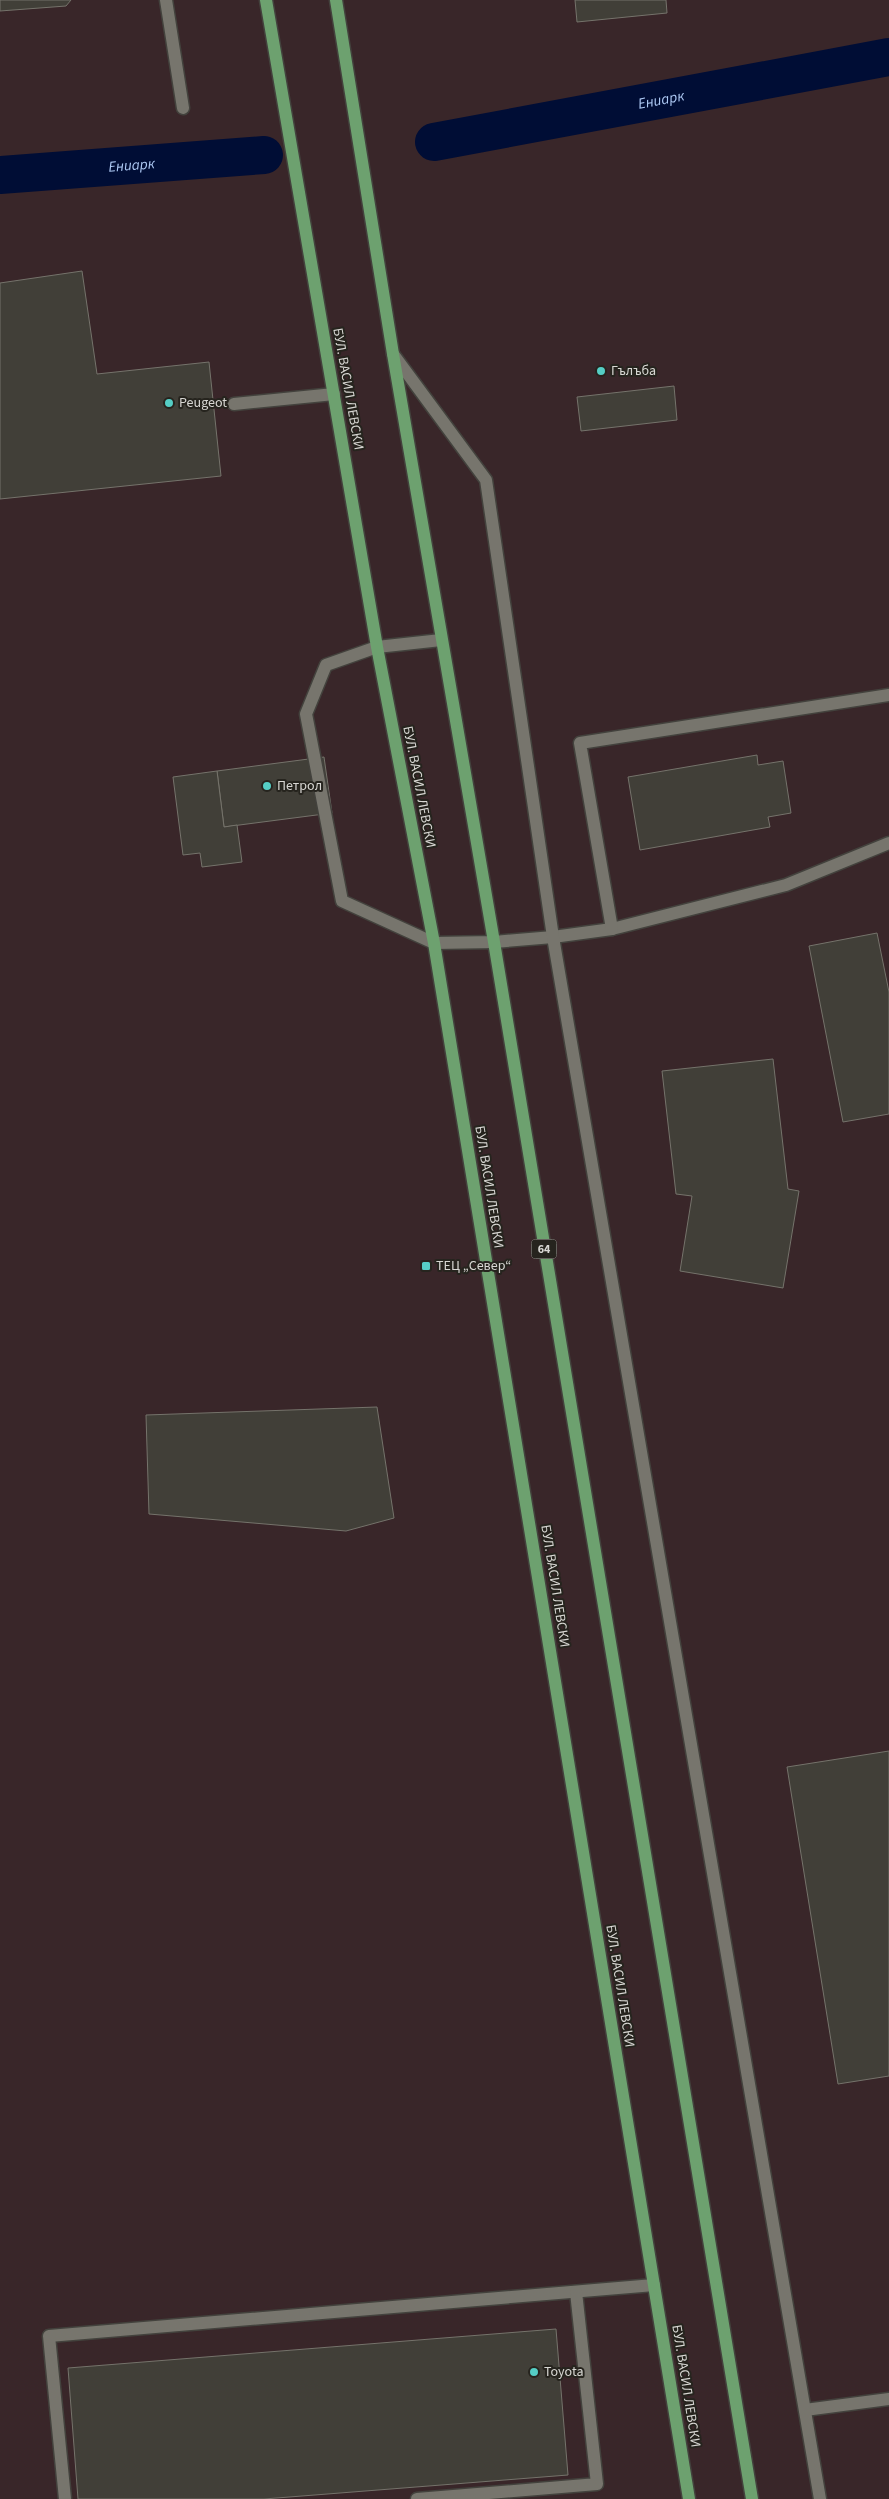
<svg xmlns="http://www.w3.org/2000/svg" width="889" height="2499" viewBox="0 0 889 2499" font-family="'Source Sans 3',sans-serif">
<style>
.industrial{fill:#392629}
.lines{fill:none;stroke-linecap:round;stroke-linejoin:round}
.canal{stroke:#000d35;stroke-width:38}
.building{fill:#413f38;stroke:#75736b}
.service-casing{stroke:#43423d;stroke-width:15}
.minor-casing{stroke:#43423d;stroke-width:15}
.primary-casing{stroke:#43423d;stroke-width:15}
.service{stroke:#77756d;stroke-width:12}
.minor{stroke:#77756d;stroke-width:12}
.primary{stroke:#6da16f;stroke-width:12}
.poi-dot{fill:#55cec5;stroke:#26241e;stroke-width:2}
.labels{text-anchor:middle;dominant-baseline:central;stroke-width:4;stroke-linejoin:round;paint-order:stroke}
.shield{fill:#26241e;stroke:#a3a19d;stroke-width:1}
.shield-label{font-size:12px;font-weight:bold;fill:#d8d7d3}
.poi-label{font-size:14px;fill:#d8d7d3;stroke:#26241e;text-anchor:start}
.street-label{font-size:14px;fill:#d8d7d3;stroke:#26241e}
.water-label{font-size:15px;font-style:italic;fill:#adc9f4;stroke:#26241e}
</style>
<rect width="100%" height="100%" fill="#26241e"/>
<rect class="industrial" x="0" y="0" width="889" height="2499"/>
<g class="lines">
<g class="canal">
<path id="s1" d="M434 142 889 57"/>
<path id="s2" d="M0 175 264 155"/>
</g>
</g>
<g class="building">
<polygon points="0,0 71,0 66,6 0,11"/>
<polygon points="575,0 666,0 667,13 577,22"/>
<polygon points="82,271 97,374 209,362 221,476 0,499 0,283"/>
<polygon points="674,386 677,420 581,431 577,397"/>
<polygon points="757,755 758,765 783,761 791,813 768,817 770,827 640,850 628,777"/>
<polygon points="324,757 332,813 224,827 217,771"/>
<polygon points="217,771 224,827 237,825 242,862 202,867 200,853 183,855 173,777"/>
<polygon points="877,933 889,992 889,1114 843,1122 809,946"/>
<polygon points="773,1059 788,1189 799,1191 783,1288 680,1271 692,1196 676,1194 662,1071"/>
<polygon points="377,1407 394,1518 346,1531 149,1514 146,1415"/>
<polygon points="889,1751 889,2076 838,2084 787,1767"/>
<polygon points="556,2329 568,2475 264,2499 78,2499 68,2368"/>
</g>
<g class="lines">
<g class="service-casing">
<g id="service">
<polyline points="166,0 183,108"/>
<polyline points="234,404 334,394"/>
<polyline points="441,640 377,647 326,665 306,714 342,901 434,943 494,942 553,937 612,929 786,885 889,843"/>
<polyline points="612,929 580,743 889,695"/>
<polyline points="805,2410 889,2399"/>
<polyline points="65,2499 49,2336 654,2285"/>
<polyline points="417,2499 597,2484 576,2292"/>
</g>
</g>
<g class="minor-casing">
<polyline id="minor" points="393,354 486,480 553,937 820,2499"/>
</g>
<g class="primary-casing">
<g id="primary">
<polyline points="266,0 377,647 434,943 689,2499"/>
<polyline points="336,0 393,354 494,942 752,2499"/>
</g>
</g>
<use href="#service" class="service"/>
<use href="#minor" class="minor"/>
<use href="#primary" class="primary"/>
</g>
<g class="poi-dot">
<circle cx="601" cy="371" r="5"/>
<circle cx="169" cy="403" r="5"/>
<circle cx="267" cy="786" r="5"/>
<rect x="421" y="1261" width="10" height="10" rx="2.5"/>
<circle cx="534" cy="2372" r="5"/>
</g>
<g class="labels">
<rect class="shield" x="531.5" y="1239.5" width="25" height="19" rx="4"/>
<g class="shield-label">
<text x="544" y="1249">64</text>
</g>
<g class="poi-label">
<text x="611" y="371">Гълъба</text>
<text x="179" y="403">Peugeot</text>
<text x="277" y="786">Петрол</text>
<text x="436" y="1266">ТЕЦ „Север“</text>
<text x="544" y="2372">Toyota</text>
</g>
<g class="street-label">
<text transform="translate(348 389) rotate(80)">БУЛ. ВАСИЛ ЛЕВСКИ</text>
<text transform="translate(419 787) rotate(79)">БУЛ. ВАСИЛ ЛЕВСКИ</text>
<text transform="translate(489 1187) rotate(81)">БУЛ. ВАСИЛ ЛЕВСКИ</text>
<text transform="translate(555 1586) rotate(81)">БУЛ. ВАСИЛ ЛЕВСКИ</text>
<text transform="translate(620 1986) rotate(81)">БУЛ. ВАСИЛ ЛЕВСКИ</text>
<text transform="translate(686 2386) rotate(81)">БУЛ. ВАСИЛ ЛЕВСКИ</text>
</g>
<g class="water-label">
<text stroke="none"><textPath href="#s1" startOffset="231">Ениарк</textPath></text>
<text stroke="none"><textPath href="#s2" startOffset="132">Ениарк</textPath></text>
</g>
</g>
</svg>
